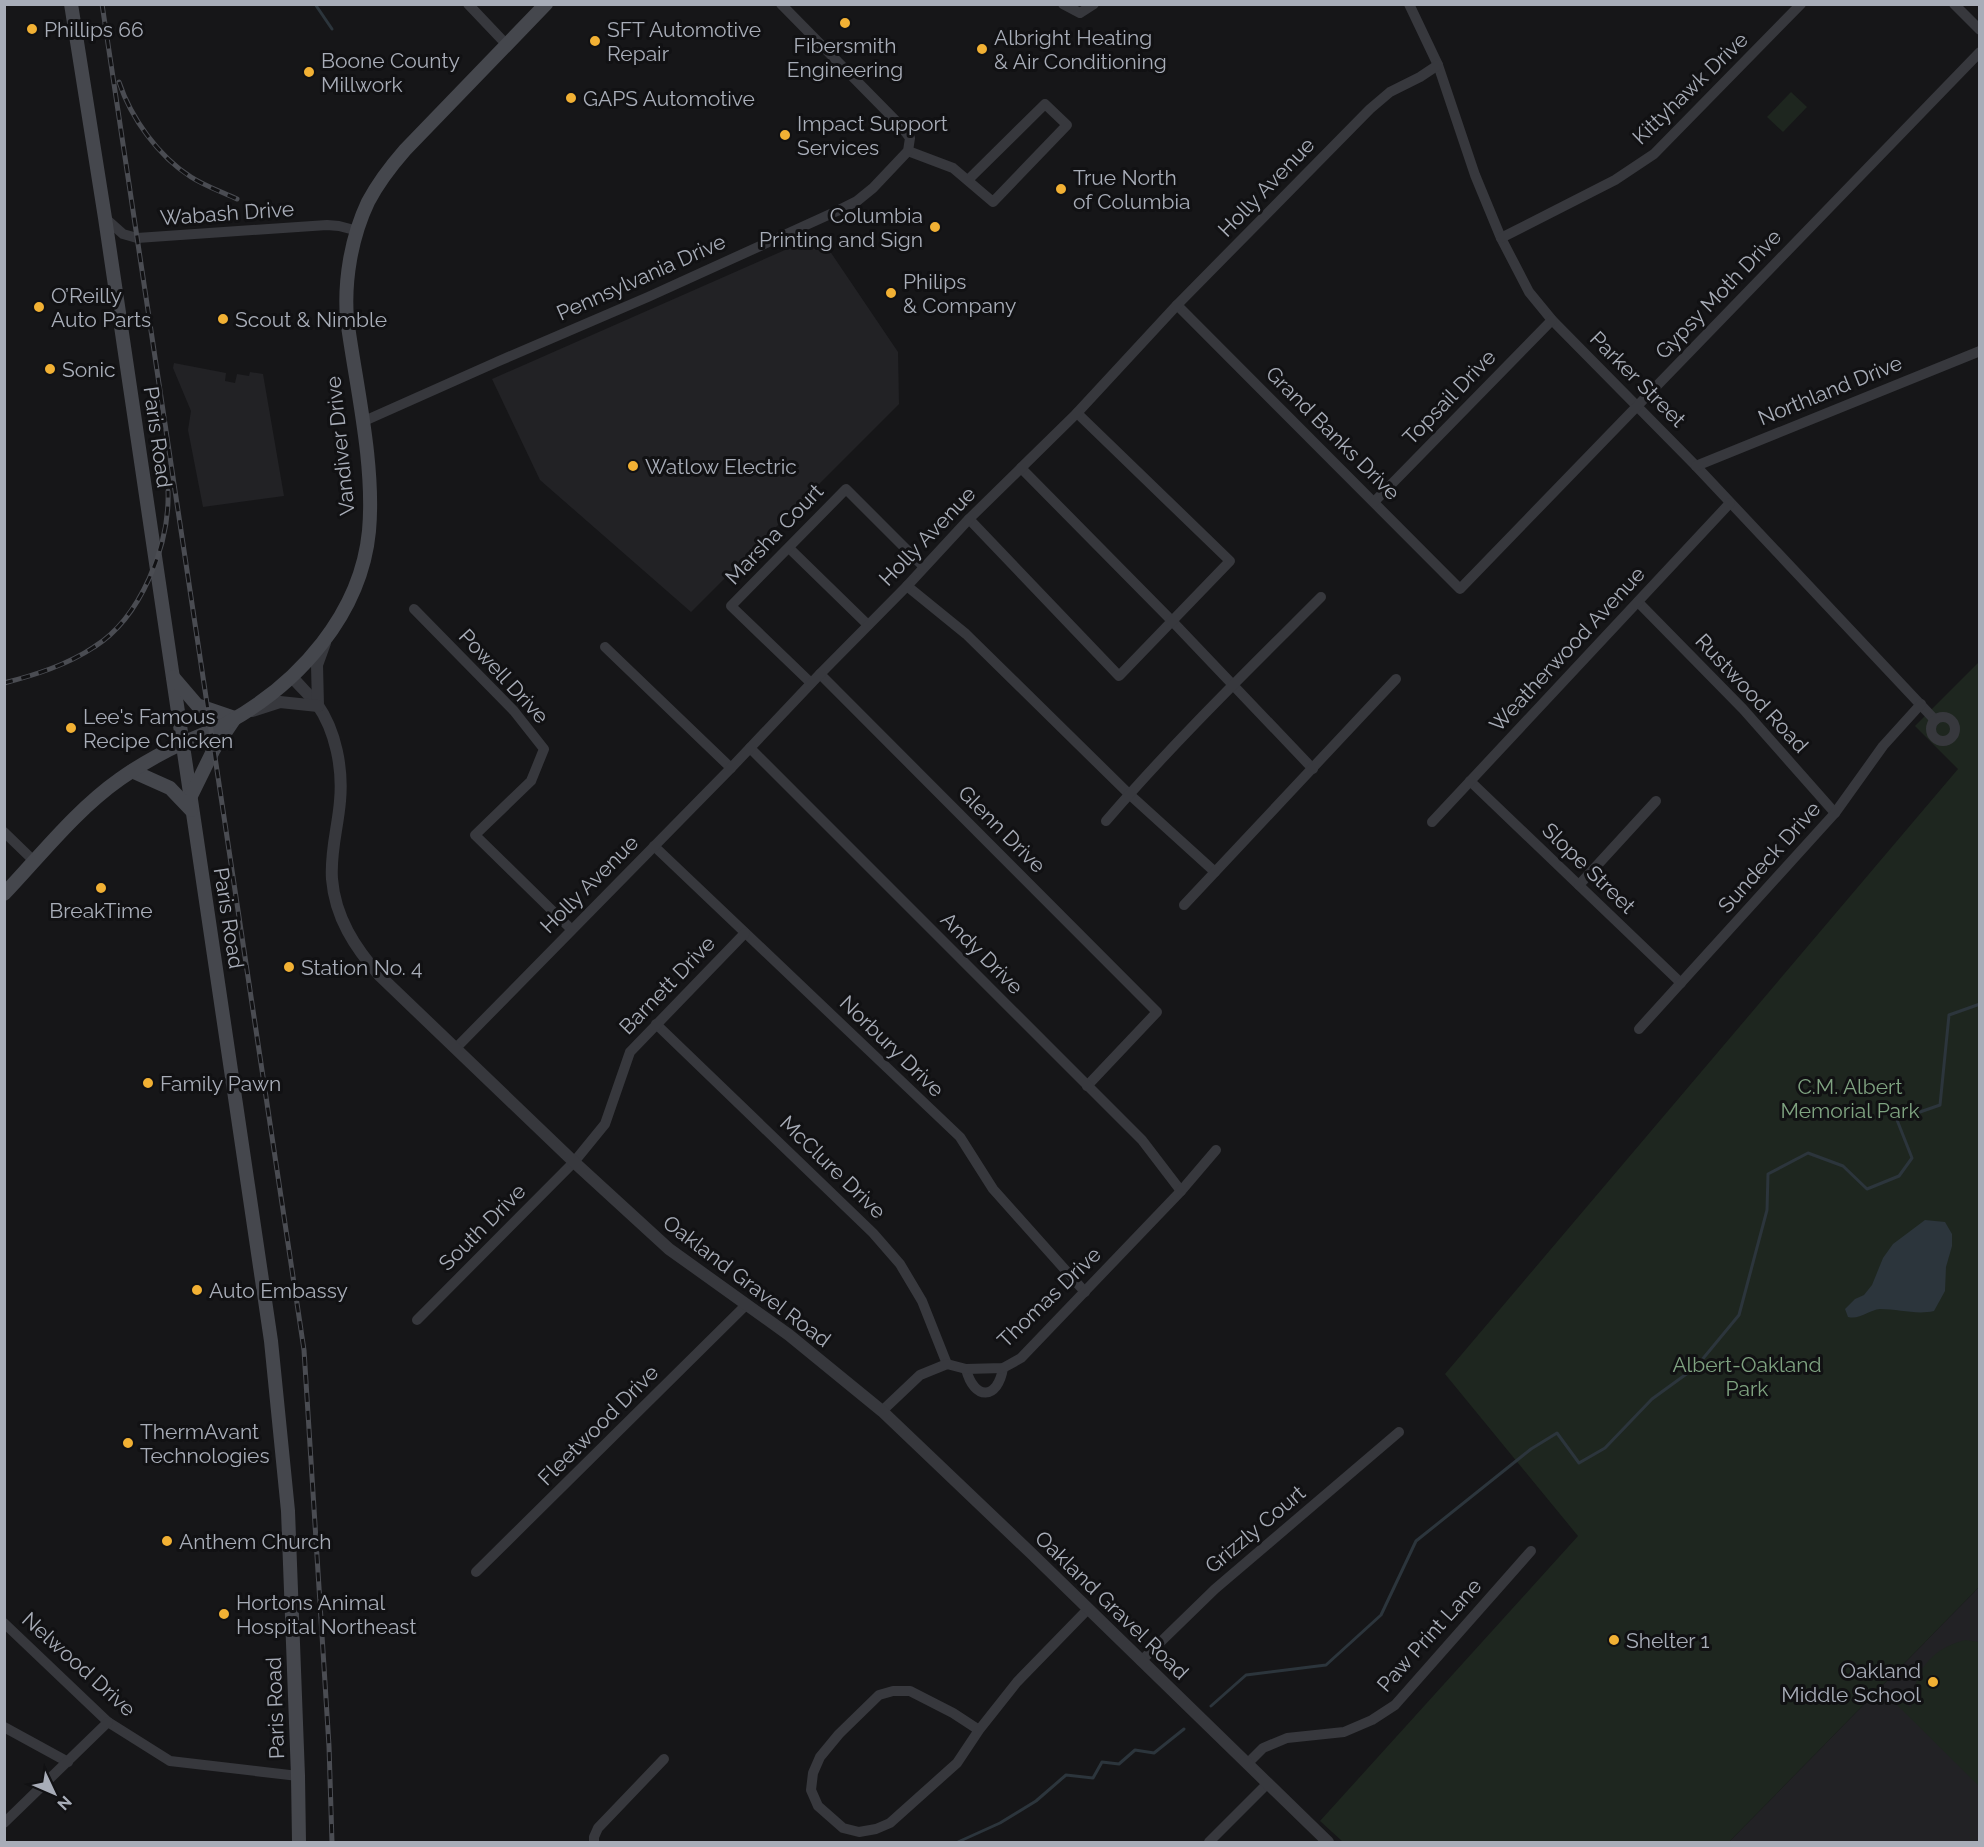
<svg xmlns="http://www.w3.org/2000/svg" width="1984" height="1847" viewBox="0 0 1984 1847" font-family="Raleway,sans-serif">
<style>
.built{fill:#222225}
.green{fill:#1e261f}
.water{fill:#2c353c}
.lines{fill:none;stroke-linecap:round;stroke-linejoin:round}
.stream{stroke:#2c353c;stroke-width:3}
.minor{stroke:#37383d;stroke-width:10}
.tertiary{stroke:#37383d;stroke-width:12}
.secondary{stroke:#45474d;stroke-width:14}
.rail-casing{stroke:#4a4c52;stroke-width:5}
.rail{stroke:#111113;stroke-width:3;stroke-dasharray:9;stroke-linecap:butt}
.poi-dot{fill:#f2b134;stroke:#111113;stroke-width:2}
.labels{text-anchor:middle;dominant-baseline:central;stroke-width:6;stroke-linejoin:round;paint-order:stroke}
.poi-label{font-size:21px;fill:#a8adb8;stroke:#111113;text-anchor:start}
.street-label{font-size:21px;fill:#a8adb8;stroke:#111113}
.park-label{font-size:21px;fill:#7fa381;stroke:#111113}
</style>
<rect width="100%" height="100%" fill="#161618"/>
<g class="built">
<polygon points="819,235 898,352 899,404 691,612 540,480 492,379"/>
<polygon points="174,363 226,373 225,381 235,383 237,374 249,376 250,372 263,374 284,496 203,507 188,430 191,411 173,368"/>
<polygon points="1979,1587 1979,1842 1729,1842"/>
</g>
<g class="green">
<polygon points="1791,92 1807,107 1783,132 1767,117"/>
<polygon points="1979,662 1979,1587 1729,1842 1343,1842 1320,1821 1578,1536 1445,1374 1958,769 1915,726"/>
<path d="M1965 1640 1979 1642V1786L1893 1701 1898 1696 1911 1708C1915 1672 1928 1650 1965 1640Z"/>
</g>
<path class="water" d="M1925 1220 1945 1222 1952 1234V1246L1946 1267 1945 1291 1934 1311C1916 1315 1899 1309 1880 1309 1869 1310 1860 1320 1848 1317L1845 1309 1855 1299 1864 1295 1872 1285 1883 1258 1893 1244Z"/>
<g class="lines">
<g class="stream">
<polyline points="315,4 332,29"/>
<polyline points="1211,1706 1246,1675 1326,1665 1381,1615 1416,1541 1531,1449 1557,1433 1579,1463 1605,1448 1652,1399 1696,1367 1739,1315 1767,1210 1768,1174 1808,1153 1843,1166 1867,1189 1899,1176 1912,1158 1897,1120 1940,1105 1949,1015 1980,1004"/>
<polyline points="958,1842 1000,1823 1036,1801 1066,1775 1093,1778 1102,1762 1119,1764 1135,1750 1154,1753 1184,1729"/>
</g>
<g class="minor">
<polyline points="468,4 507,45"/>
<polyline points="1063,4 1080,13 1094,4"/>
<polyline points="1409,4 1438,65 1475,175 1501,238 1529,292 1552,320 1696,466 1935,720"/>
<polyline points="1954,4 1980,30"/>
<polyline points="908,151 953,168 993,202 1067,125 1045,104 968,180"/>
<polyline points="105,218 123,234 137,238 327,225 339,226 358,231"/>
<polyline points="1501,238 1615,180 1654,154 1801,4"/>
<polyline points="1177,305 1460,589 1980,52"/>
<polyline points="362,422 499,361 648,297 837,211 857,201 873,188 908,151 910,138 901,126 781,4"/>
<polyline points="1696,466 1980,351"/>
<polyline points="1021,468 1173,622 1313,769"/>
<polyline points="1374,502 1552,320"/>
<polyline points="969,519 1119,676 1230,561 1077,413"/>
<polyline points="789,548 868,625"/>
<polyline points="907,586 966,634 1129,794 1215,872"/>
<polyline points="1638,602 1743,709 1835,813"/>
<polyline points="414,609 514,711 544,749 531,781 475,835 571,929"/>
<polyline points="605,647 731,768"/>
<polyline points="820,674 1157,1012 1087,1086"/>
<polyline points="811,683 731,606 846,489 924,567"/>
<circle cx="1943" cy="729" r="12"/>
<polyline points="750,748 1142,1140 1181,1191"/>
<polyline points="1470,781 1681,983"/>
<path d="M1106 821C1173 743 1248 670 1321 597"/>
<polyline points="1432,822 1730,503"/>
<polyline points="4,832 35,862"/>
<polyline points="654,846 960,1137 993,1189 1085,1292"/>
<polyline points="1579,885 1656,801"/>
<polyline points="1184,905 1396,679"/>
<polyline points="656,1024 873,1233 900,1264 922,1301 947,1364"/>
<polyline points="1639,1029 1835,813 1883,746 1921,704"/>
<polyline points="456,1048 731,768 820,674 907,586 969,519 1077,413 1177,305 1370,109 1390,92 1420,77 1438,65"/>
<polyline points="417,1320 574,1162 605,1124 630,1052 745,933"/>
<path d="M966 1369C974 1401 998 1400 1003 1368"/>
<polyline points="882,1411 920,1375 947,1364 966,1369 1003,1368 1021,1358 1181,1191 1216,1150"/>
<polyline points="476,1572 746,1305"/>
<polyline points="4,1623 108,1722 170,1761 298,1776"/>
<polyline points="1141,1661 1215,1589 1399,1432"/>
<polyline points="4,1727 68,1762"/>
<polyline points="979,1730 953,1713 910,1691 893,1691 879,1695 839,1734 820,1757 813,1773 811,1790 818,1806 843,1828 859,1832 876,1829 890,1823 957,1763 979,1730 1017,1682 1088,1609"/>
<polyline points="1247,1764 1263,1748 1287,1738 1344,1732 1372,1720 1395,1705 1531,1551"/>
<polyline points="4,1823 108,1722"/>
<polyline points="594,1842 594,1837 598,1828 664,1759"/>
<polyline points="1209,1842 1267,1784"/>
</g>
<g class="tertiary">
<path d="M292 677C300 686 309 695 317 704 336 731 343 769 340 801 338 827 330 852 332 879 335 917 355 948 380 976L574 1162 669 1249 789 1335 882 1411 1032 1554 1328 1842"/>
<polyline points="318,706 317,665 325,643"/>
<polyline points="252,711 280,702 318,706"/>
</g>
<g class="secondary">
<polyline points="71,4 105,218 271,1341 288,1511 298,1776 299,1842"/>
<polyline points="173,677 197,705 235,718 214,749 190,798"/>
<polyline points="132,771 170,788 191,810"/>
<path d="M4 894C41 855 76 810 120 779 141 764 161 753 183 743 198 736 215 730 229 722 299 683 361 614 369 531 375 464 356 386 347 319 344 281 351 238 368 202 378 183 391 166 405 150L546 4"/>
</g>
<g class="rail-casing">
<g id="rail">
<polyline points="102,4 304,1350 329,1746 332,1842"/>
<path d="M119 82C131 118 158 156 191 177 205 186 222 192 237 199"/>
<path d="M4 683C35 675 67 665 94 647 141 618 170 544 168 491"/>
</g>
</g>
<use href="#rail" class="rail"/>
</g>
<g class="poi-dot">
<circle cx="845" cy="23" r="6"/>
<circle cx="32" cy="29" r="6"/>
<circle cx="595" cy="41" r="6"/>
<circle cx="982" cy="49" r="6"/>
<circle cx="309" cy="72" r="6"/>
<circle cx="571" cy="98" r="6"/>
<circle cx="785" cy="135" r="6"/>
<circle cx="1061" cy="189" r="6"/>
<circle cx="935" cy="227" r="6"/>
<circle cx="891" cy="293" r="6"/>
<circle cx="39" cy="307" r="6"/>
<circle cx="223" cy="319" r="6"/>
<circle cx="50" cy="369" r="6"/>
<circle cx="633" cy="466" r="6"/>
<circle cx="71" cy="728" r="6"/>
<circle cx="101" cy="888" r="6"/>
<circle cx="289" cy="967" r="6"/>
<circle cx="148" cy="1083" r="6"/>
<circle cx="197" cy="1290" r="6"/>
<circle cx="128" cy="1443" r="6"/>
<circle cx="167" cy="1541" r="6"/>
<circle cx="224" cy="1614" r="6"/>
<circle cx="1614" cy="1640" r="6"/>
<circle cx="1933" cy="1682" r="6"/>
</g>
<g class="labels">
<g class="poi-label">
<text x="44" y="29">Phillips 66</text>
<text x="607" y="29">SFT Automotive<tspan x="607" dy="24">Repair</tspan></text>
<text x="994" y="37">Albright Heating<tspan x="994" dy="24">&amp; Air Conditioning</tspan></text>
<text x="845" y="45" text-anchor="middle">Fibersmith<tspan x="845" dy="24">Engineering</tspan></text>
<text x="321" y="60">Boone County<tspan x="321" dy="24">Millwork</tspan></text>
<text x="583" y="98">GAPS Automotive</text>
<text x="797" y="123">Impact Support<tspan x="797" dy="24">Services</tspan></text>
<text x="1073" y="177">True North<tspan x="1073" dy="24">of Columbia</tspan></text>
<text x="923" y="215" text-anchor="end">Columbia<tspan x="923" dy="24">Printing and Sign</tspan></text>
<text x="903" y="281">Philips<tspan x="903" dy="24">&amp; Company</tspan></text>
<text x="51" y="295">O’Reilly<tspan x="51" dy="24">Auto Parts</tspan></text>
<text x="235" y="319">Scout &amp; Nimble</text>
<text x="62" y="369">Sonic</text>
<text x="645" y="466">Watlow Electric</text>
<text x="83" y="716">Lee's Famous<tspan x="83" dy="24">Recipe Chicken</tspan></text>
<text x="101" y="910" text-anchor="middle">BreakTime</text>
<text x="301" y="967">Station No. 4</text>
<text x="160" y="1083">Family Pawn</text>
<text x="209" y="1290">Auto Embassy</text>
<text x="140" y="1431">ThermAvant<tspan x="140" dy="24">Technologies</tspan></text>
<text x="179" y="1541">Anthem Church</text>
<text x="236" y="1602">Hortons Animal<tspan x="236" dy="24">Hospital Northeast</tspan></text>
<text x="1626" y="1640">Shelter 1</text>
<text x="1921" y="1670" text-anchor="end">Oakland<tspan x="1921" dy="24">Middle School</tspan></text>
</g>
<g class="street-label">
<text transform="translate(1690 88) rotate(-44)">Kittyhawk Drive</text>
<text transform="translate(1266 187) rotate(-46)">Holly Avenue</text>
<text transform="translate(227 213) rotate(-4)">Wabash Drive</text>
<text transform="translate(641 277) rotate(-24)">Pennsylvania Drive</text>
<text transform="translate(1718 294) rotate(-46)">Gypsy Moth Drive</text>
<text transform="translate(1638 379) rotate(45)">Parker Street</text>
<text transform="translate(1830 390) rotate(-22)">Northland Drive</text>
<text transform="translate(1449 397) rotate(-46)">Topsail Drive</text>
<text transform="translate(1333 433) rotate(45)">Grand Banks Drive</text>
<text transform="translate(158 437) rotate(82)">Paris Road</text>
<text transform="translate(340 446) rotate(-96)">Vandiver Drive</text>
<text transform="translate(774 534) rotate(-46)">Marsha Court</text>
<text transform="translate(927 536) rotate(-46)">Holly Avenue</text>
<text transform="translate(1567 649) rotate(-47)">Weatherwood Avenue</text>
<text transform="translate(504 676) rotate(47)">Powell Drive</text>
<text transform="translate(1752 693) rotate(47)">Rustwood Road</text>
<text transform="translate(1002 829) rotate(45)">Glenn Drive</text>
<text transform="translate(1769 857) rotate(-48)">Sundeck Drive</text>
<text transform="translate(1589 868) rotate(44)">Slope Street</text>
<text transform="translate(589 884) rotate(-45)">Holly Avenue</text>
<text transform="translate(229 918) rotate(81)">Paris Road</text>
<text transform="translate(982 953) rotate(45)">Andy Drive</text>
<text transform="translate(667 985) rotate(-46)">Barnett Drive</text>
<text transform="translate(892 1046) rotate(44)">Norbury Drive</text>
<text transform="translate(833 1167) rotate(44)">McClure Drive</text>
<text transform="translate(482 1227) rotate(-45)">South Drive</text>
<text transform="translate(747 1281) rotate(37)">Oakland Gravel Road</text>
<text transform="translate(1049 1297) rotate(-44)">Thomas Drive</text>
<text transform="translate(598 1425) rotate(-45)">Fleetwood Drive</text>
<text transform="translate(1255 1529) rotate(-40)">Grizzly Court</text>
<text transform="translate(1112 1605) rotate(44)">Oakland Gravel Road</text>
<text transform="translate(1429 1635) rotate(-48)">Paw Print Lane</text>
<text transform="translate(79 1664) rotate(42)">Nelwood Drive</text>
<text transform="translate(275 1708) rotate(-92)">Paris Road</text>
</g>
<g class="park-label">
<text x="1850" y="1086">C.M. Albert<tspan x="1850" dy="24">Memorial Park</tspan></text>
<text x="1747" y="1364">Albert-Oakland<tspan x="1747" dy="24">Park</tspan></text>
</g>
</g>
<rect width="1984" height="1847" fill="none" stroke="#a8adb8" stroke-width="12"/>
<g transform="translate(54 1793) rotate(134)" stroke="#111113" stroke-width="4.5" paint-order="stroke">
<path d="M0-4.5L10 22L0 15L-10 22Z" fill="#a8adb8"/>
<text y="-9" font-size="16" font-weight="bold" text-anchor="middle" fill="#a8adb8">N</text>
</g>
</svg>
